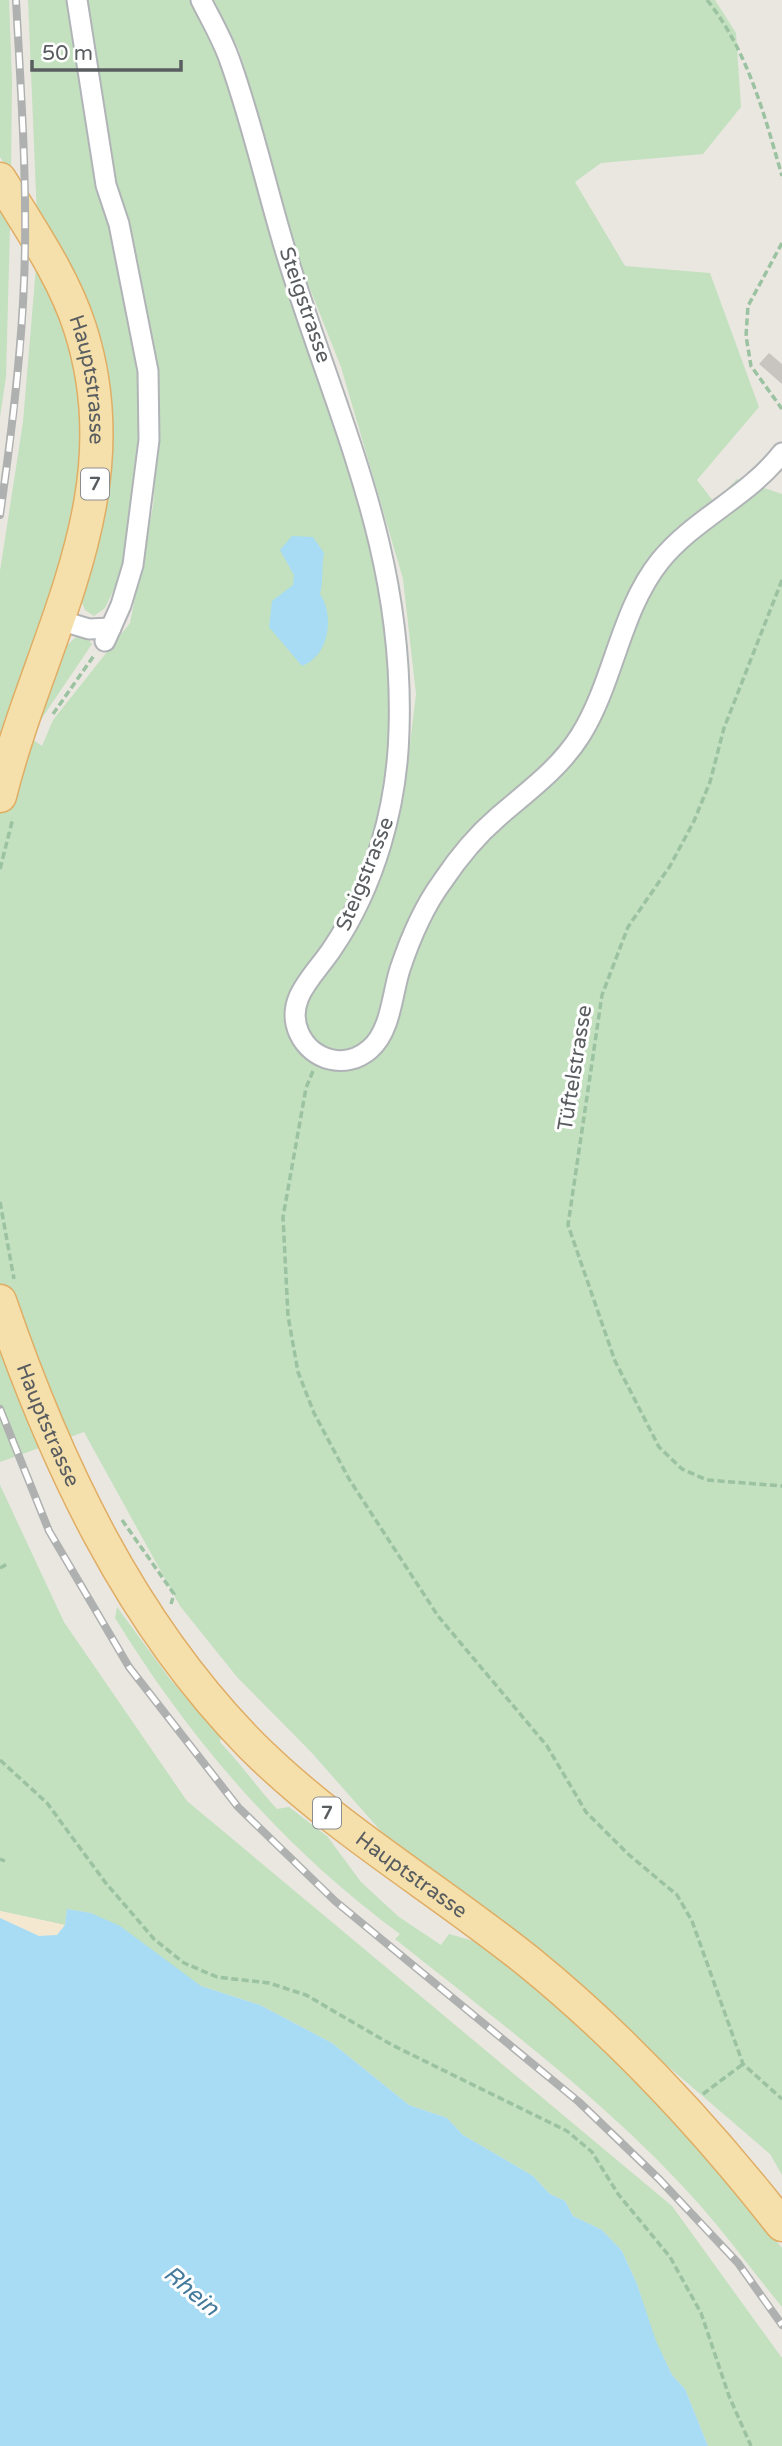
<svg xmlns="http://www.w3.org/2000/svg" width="782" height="2446" viewBox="0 0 782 2446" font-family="'Varela Round',sans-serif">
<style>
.green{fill:#c3e0bf}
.sand{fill:#f5e8d1}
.water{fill:#a7dcf4}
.building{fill:#c8c4c0}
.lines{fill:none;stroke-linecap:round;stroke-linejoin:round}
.minor-casing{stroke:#b1b4b7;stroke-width:23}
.primary-casing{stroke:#e0ad64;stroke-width:35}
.path{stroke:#9bc2a1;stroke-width:3.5;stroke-dasharray:7 3.5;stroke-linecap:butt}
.minor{stroke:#fff;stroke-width:19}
.primary{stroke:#f5e0ab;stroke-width:32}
.rail-casing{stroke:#afb0b0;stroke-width:8}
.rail{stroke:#fff;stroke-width:5;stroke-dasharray:16;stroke-linecap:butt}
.labels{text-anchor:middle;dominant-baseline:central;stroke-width:6;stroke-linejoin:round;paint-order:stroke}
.shield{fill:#fff;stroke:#8b8e90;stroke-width:2}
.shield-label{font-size:19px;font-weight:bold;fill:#595d60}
.street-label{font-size:21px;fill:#595d60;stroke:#fff}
.water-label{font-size:23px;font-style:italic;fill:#447a9b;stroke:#fff}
</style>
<rect width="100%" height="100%" fill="#eae7e1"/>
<g class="green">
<polygon points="0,0 9,0 12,81 11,174 0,157"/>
<polygon points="28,0 69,0 97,189 111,229 140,370 141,439 125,566 105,608 94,616 85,610 80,598 108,489 109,410 37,217"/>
<path d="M86 0H196L228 68 360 482 397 685 387 803 403 802 416 694 403 579 341 367 301 266 239 50 214 0H715L736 33 741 107 703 154 601 163 575 182 625 266 710 273 759 407 697 480 714 502 737 479 782 494V2175L770 2154 509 1930 387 1838 311 1752 237 1677 180 1606 84 1432 0 1462V571L23 422 36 267 59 307 83 397 80 488 61 580 4 720 30 737C39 711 55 640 84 634L92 644 38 724 32 739 42 746 53 720 130 623 153 506 158 441Z"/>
<polygon points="0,201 10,227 6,377 0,417"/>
<polygon points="0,1485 64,1622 187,1801 672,2206 782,2358 782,2446 708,2446 685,2389 672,2375 655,2341 637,2284 622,2251 602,2230 573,2216 565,2201 550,2194 533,2176 463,2135 447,2118 409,2105 332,2043 260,2005 201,1986 91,1913 67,1909 65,1925 0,1911"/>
<path d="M117 1607 170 1679 221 1737 220 1742C241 1764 256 1786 277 1809L289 1807 327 1836 361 1882 399 1917 441 1945 449 1934 481 1943 537 1986 676 2115 782 2248V2307C754 2273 728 2237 699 2204 610 2104 499 2022 395 1939L400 1934C284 1849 190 1740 115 1618Z"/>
</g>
<polygon class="sand" points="0,1911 65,1925 57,1935 39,1936 0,1918"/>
<g class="water">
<path d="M292 536 313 537 324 553C321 568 324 579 320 594 335 616 329 656 302 666L269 627 272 601 293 585 294 575 280 550Z"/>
<polygon points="67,1909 91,1913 120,1926 201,1986 260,2005 332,2043 409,2105 447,2118 463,2135 533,2176 550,2194 565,2201 573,2216 602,2230 622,2251 637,2284 656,2341 672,2375 685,2389 708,2446 0,2446 0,1918 39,1936 57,1935 65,1925"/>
</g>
<polygon class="building" points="769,353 782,364 782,384 759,364"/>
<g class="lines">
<g class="minor-casing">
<g id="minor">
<polyline points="77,0 106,185 119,224 148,371 149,440 133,565 121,605 105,641"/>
<path d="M201 0C211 20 223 40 230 61 253 125 267 191 287 256 338 421 405 551 399 731 397 806 375 886 332 949 315 975 284 999 299 1033 312 1061 346 1070 370 1049 391 1031 392 994 400 969 410 939 423 908 442 882 458 858 476 836 498 817 528 791 559 769 580 736 614 682 620 611 660 561 695 518 748 497 782 453"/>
<polyline points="59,620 89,629 111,628"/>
</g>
</g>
<g class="primary-casing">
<g id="primary">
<path id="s1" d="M0 179C29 227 63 275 80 328 135 498 39 638 0 796"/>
<path id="s2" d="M0 1301C55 1462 130 1622 251 1745 335 1829 437 1888 529 1962 625 2040 706 2128 782 2225"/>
</g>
</g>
<g class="path">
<path d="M707 0C748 51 764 114 782 176"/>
<polyline points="782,243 748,306 746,336 751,366 782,409"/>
<polyline points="782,580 724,728 710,782 694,821 670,866 628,927 602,995 568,1225 615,1361 659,1447 682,1469 707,1480 782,1486"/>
<polyline points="53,714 95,654"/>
<polyline points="0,869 13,818"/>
<polyline points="313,1071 306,1088 283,1217 288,1316 298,1372 314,1413 349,1479 438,1616 547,1746 586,1812 628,1854 677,1895 692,1921 743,2064 782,2099"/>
<polyline points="0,1202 14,1279"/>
<polyline points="122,1520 174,1594 171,1604"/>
<polyline points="0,1568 9,1563"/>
<polyline points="0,1760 47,1803 105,1882 154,1939 184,1963 217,1977 269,1983 306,1995 392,2045 567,2131 592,2152 618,2194 670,2257 701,2313 729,2396 751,2446"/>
<polyline points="0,1859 5,1861"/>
<polyline points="703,2094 743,2064"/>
</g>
<use href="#minor" class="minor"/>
<use href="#primary" class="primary"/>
<g class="rail-casing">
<g id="rail">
<path d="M0 515C11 438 21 360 24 282 28 188 21 94 16 0"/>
<polyline points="0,1409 49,1531 129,1667 238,1807 335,1901 579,2102 659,2179 738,2263 782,2325"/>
</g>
</g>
<use href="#rail" class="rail"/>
</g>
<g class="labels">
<g class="shield">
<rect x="81" y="468.5" width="28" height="31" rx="5"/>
<rect x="313" y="1797.5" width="28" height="31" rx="5"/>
</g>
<g class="shield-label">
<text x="95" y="484">7</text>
<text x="327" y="1813">7</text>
</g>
<g class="street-label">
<text transform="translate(305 305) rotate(71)">Steigstrasse</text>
<text stroke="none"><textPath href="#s1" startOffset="222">Hauptstrasse</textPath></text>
<text transform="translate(365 874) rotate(-68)">Steigstrasse</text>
<text transform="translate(575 1068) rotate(-81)">Tüftelstrasse</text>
<text stroke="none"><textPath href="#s2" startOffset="133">Hauptstrasse</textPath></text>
<text stroke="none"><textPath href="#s2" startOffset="721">Hauptstrasse</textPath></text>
</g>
<g class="water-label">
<text transform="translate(191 2291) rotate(40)">Rhein</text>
</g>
</g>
<path d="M32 60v10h149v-10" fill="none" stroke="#595d60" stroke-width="3.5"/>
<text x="42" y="60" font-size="21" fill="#595d60" stroke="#ffffff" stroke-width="5" paint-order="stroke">50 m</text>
</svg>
